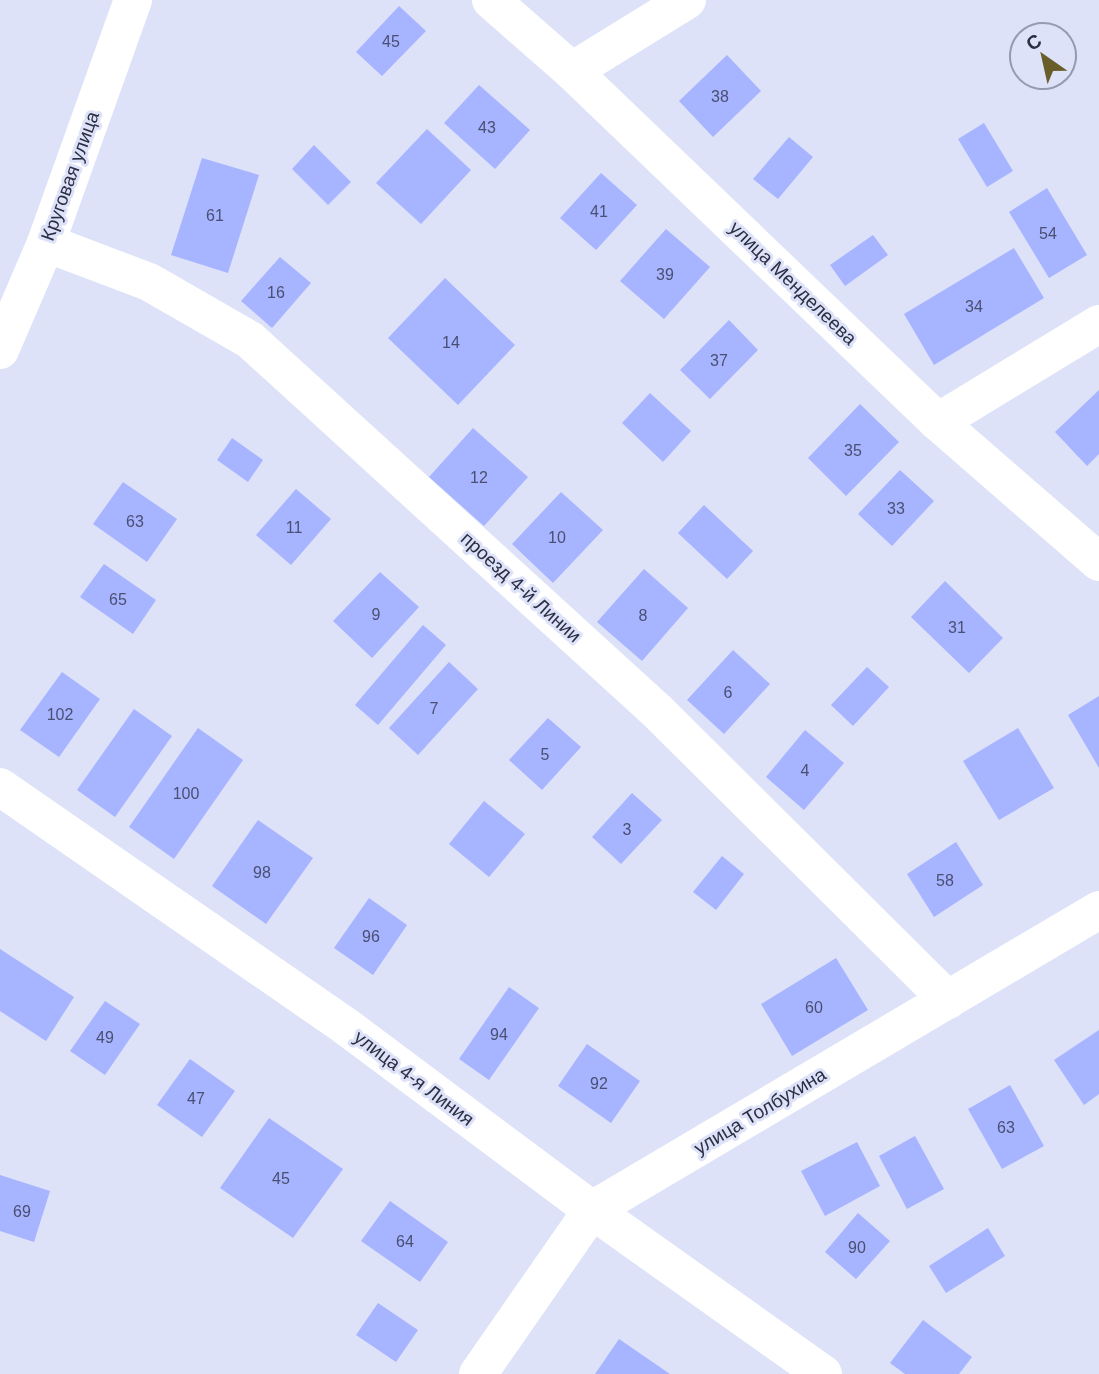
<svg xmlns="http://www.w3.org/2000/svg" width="1099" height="1374" viewBox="0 0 1099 1374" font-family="Arial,sans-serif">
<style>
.building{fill:#a7b4ff}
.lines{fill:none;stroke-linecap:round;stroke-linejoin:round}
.minor{stroke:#fff;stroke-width:38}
.tertiary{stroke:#fff;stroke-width:38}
.labels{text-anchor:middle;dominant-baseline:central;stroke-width:6;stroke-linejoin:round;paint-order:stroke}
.number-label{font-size:16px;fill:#4a5073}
.street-label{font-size:19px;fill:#2b2f44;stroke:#dde2f9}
</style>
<rect width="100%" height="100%" fill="#dde2f9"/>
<g class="building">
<polygon points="399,6 426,31 382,76 356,52"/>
<polygon points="727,55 761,91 713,137 679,101"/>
<polygon points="479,85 530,130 495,169 444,123"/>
<polygon points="984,123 1013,171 987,187 958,139"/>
<polygon points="427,129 471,170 421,224 376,183"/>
<polygon points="789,137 813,157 778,199 753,179"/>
<polygon points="314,145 351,182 328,205 292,169"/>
<polygon points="202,158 259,175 228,273 171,255"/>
<polygon points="601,173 637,205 596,250 560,218"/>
<polygon points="1047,188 1087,255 1049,278 1009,212"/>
<polygon points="666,229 710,267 664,319 620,281"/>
<polygon points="873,235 888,255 845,286 830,265"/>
<polygon points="1014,248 1044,298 934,365 904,314"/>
<polygon points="280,257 311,283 272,328 241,301"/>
<polygon points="445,278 515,345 458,405 388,338"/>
<polygon points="729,320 758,350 710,399 680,370"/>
<polygon points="1099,390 1099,454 1087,466 1055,432"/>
<polygon points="650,393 691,431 663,462 622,423"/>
<polygon points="860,404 899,442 846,496 808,458"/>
<polygon points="473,428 528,477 484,526 429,477"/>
<polygon points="232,438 263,460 248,482 217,460"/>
<polygon points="900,470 934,501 892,546 858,514"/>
<polygon points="123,482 177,519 147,562 93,524"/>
<polygon points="296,489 331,519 291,565 256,535"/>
<polygon points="561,492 603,530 553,583 512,544"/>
<polygon points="704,505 753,551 727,579 678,533"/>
<polygon points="104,564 156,600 133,634 80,597"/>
<polygon points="644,569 688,608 642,661 597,622"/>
<polygon points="380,572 419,607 372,658 333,621"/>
<polygon points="945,581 1003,638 969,673 911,617"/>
<polygon points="423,625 446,645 378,725 355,705"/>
<polygon points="733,650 770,684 724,734 687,700"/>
<polygon points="449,662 478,689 418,755 389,728"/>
<polygon points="867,667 889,687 853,726 831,705"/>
<polygon points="62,672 100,699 59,757 20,730"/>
<polygon points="1099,696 1099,768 1068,715"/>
<polygon points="134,709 172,736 115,817 77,790"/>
<polygon points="548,718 581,747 542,790 509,760"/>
<polygon points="198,728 243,760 174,859 129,827"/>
<polygon points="1018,728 1054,788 999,820 963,761"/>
<polygon points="805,730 844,763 804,810 766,777"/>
<polygon points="632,793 662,820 621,864 592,837"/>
<polygon points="484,801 525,834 489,877 449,844"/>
<polygon points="258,820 313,858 266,924 212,886"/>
<polygon points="956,842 983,885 934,917 907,874"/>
<polygon points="722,856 744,874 716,910 693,892"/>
<polygon points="369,898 407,925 373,975 334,948"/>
<polygon points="0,949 74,997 46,1041 0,1011"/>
<polygon points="836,958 868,1010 792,1056 761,1004"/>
<polygon points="509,987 539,1008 489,1080 459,1059"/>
<polygon points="105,1001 140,1024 105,1075 70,1051"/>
<polygon points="1099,1030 1099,1094 1084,1105 1054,1060"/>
<polygon points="587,1044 640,1081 611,1123 558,1086"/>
<polygon points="190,1059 235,1091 202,1137 157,1105"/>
<polygon points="1010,1085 1044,1146 1002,1169 968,1109"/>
<polygon points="269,1118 343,1169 293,1238 220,1188"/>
<polygon points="915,1136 944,1189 907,1209 879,1156"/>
<polygon points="857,1142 880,1186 825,1216 801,1171"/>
<polygon points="0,1175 50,1191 34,1242 0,1231"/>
<polygon points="390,1201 448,1242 420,1282 361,1241"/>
<polygon points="858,1213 890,1241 856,1279 825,1252"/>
<polygon points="988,1228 1005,1256 946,1293 929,1266"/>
<polygon points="378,1303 418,1330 396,1362 356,1335"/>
<polygon points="923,1320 972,1357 959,1374 905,1374 890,1363"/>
<polygon points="619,1339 670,1374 595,1374"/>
</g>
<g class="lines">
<g class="minor">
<polyline points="491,0 572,71 938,422 1099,562"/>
<polyline points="572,71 687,0"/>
<polyline points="46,243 149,282 250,340 657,711 948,1000"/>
<polyline points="0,350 46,243 133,0"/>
<polyline points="938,422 1099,324"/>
<polyline points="0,787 344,1025 592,1210 1099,910"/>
</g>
<polyline class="tertiary" points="478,1374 592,1210 823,1374"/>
</g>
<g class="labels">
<g class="number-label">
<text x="391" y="41">45</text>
<text x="720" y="96">38</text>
<text x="487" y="127">43</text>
<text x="599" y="211">41</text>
<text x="215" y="215">61</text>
<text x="1048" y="233">54</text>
<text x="665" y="274">39</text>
<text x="276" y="292">16</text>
<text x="974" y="306">34</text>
<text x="451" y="342">14</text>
<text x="719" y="360">37</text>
<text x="853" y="450">35</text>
<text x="479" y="477">12</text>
<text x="896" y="508">33</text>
<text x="135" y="521">63</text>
<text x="294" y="527">11</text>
<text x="557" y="537">10</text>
<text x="118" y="599">65</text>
<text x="376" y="614">9</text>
<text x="643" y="615">8</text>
<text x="957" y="627">31</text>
<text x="728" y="692">6</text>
<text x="434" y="708">7</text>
<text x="60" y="714">102</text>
<text x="545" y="754">5</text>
<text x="805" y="770">4</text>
<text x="186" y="793">100</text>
<text x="627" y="829">3</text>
<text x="262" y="872">98</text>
<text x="945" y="880">58</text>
<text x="371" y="936">96</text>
<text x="814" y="1007">60</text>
<text x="499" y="1034">94</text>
<text x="105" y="1037">49</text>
<text x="599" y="1083">92</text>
<text x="196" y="1098">47</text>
<text x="1006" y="1127">63</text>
<text x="281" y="1178">45</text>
<text x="22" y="1211">69</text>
<text x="405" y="1241">64</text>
<text x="857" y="1247">90</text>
</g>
<g class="street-label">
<text transform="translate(70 176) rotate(-70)">Круговая улица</text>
<text transform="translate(793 283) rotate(44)">улица Менделеева</text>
<text transform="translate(521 587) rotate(42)">проезд 4-й Линии</text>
<text transform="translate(414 1078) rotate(37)">улица 4-я Линия</text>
<text transform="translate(760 1111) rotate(-31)">улица Толбухина</text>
</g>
</g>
<g transform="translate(1043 56) rotate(326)"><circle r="33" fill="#dde2f9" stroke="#969ab1" stroke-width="2"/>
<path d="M0-5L12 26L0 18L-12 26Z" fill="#695d2a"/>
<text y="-10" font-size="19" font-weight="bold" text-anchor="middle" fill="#2b2f44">С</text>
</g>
</svg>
